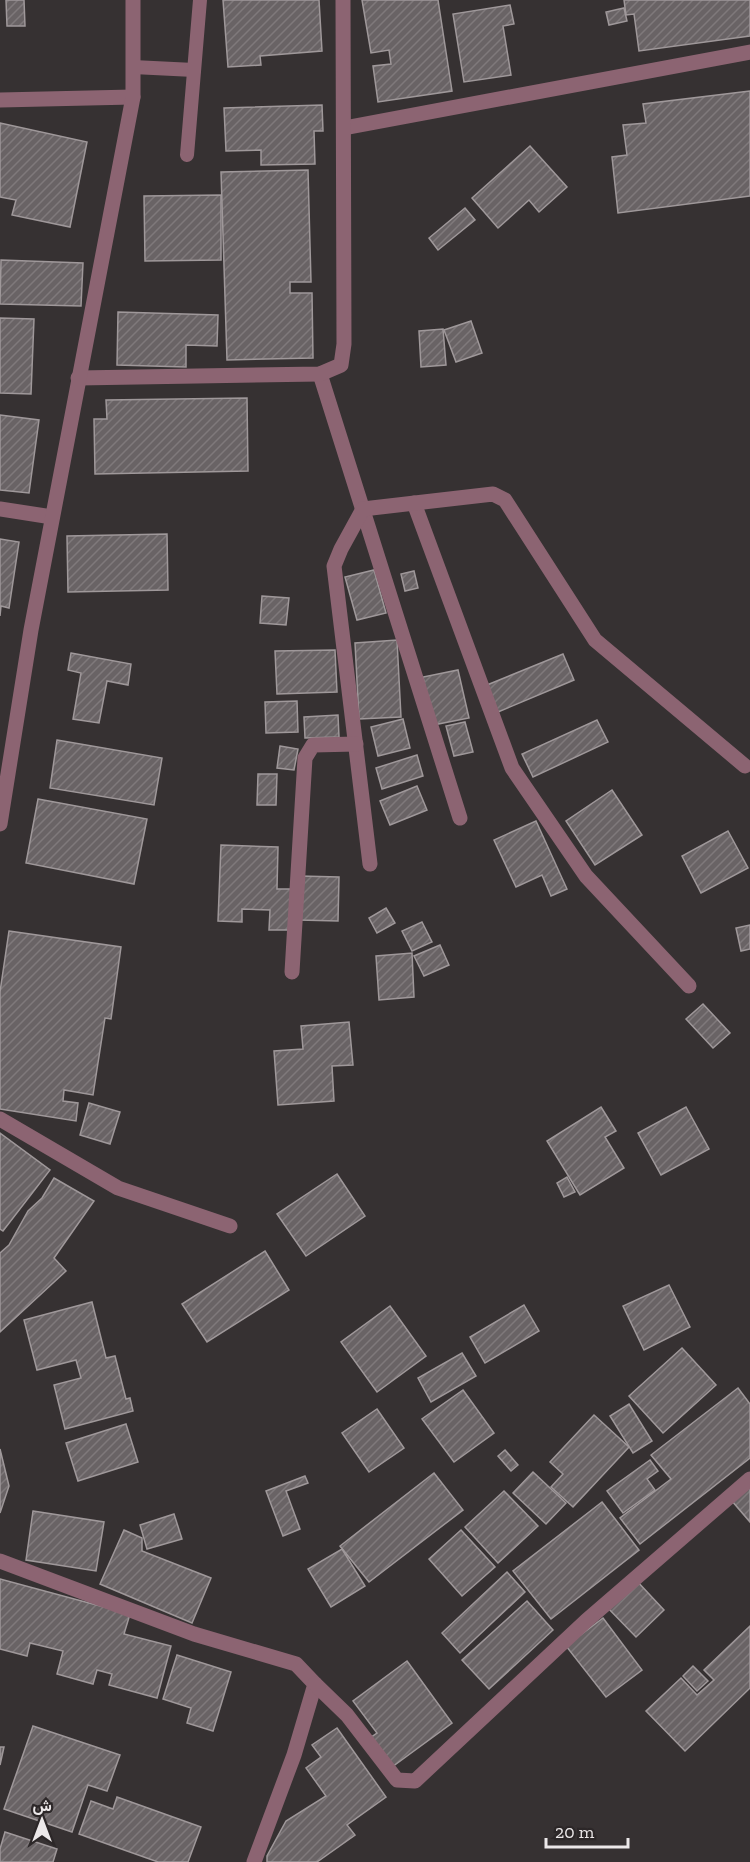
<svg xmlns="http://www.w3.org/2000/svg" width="750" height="1862" viewBox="0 0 750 1862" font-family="'Zilla Slab',Vazirmatn,serif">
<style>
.building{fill:url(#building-hatch);stroke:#9f989a;stroke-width:1.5}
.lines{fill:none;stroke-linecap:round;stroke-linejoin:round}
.lane{stroke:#8c6472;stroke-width:14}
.street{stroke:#8c6472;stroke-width:15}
</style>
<defs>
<pattern id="building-hatch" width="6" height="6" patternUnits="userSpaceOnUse" patternTransform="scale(1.5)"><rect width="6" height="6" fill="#696365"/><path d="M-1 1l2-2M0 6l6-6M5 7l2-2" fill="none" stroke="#7f797b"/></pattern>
</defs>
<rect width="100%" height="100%" fill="#363132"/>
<g class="building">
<polygon points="6,0 24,0 25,26 7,26"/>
<polygon points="223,0 319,0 322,51 260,56 261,65 228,67"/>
<polygon points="362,0 438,0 452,91 378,102 373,66 391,64 389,50 371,53"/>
<polygon points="624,0 750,0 750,36 639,51 634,14 626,15"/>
<polygon points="510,5 514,24 503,26 511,75 464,82 453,14"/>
<polygon points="624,8 627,21 609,25 606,12"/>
<polygon points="750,91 750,196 618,213 612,157 627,155 623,125 646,123 643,104"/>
<polygon points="322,105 323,131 314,131 315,164 261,165 261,150 226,151 224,108"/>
<polygon points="0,123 87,142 70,227 12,215 16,200 0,197"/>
<polygon points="530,146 567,187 539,212 529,200 498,228 472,198"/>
<polygon points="308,170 311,282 290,282 290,293 312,293 313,358 227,360 221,172"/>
<polygon points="221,195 221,260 145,261 144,196"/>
<polygon points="465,208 475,220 438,250 429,238"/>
<polygon points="1,260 83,263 81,306 0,304"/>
<polygon points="118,312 218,315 217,346 186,345 186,367 117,365"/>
<polygon points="0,318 34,319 31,394 0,393"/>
<polygon points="471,321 482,353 456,362 444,330"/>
<polygon points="443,329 446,365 421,367 419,331"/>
<polygon points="247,398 248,471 95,474 94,419 107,419 106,400"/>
<polygon points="0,415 39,420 29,493 0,490"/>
<polygon points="167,534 168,590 68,592 67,536"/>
<polygon points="0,539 19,542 9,608 1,606 0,616"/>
<polygon points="374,570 386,613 357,620 345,577"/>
<polygon points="414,571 418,588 405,591 401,574"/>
<polygon points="262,596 289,598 286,625 260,623"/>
<polygon points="397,640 401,717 359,719 355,643"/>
<polygon points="335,650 337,692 277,694 275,651"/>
<polygon points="71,653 131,664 128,685 107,681 99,723 73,719 81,673 68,670"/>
<polygon points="563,654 574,680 498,712 487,685"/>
<polygon points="458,670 469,718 433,725 423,677"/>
<polygon points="297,701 298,732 266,733 265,702"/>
<polygon points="338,715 339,737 305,738 304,717"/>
<polygon points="403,719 410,748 378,756 371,727"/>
<polygon points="597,720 608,742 533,777 522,754"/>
<polygon points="465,722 473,752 454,756 446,726"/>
<polygon points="57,740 162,758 154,805 50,788"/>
<polygon points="280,746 298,749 294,770 277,768"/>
<polygon points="417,755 423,776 382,789 376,768"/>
<polygon points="258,774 277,774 276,805 257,805"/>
<polygon points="417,786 427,810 390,825 380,801"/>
<polygon points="612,790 642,835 595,865 566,821"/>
<polygon points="38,799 147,819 134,884 26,863"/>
<polygon points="536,821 567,889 551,896 542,875 516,887 494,840"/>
<polygon points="728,831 748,868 701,893 682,856"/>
<polygon points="221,845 278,847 277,889 292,889 291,930 269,930 270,910 242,909 242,922 218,921"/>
<polygon points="300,876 339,877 338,921 299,920"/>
<polygon points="386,908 395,923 377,933 369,918"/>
<polygon points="422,922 432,942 412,951 402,931"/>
<polygon points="750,925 750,949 741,951 736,928"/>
<polygon points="9,931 121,947 111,1019 105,1018 93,1095 64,1090 63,1101 78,1103 76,1121 0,1109 0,992"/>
<polygon points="440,945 449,965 424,976 414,956"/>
<polygon points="412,953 414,997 379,1000 376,956"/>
<polygon points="703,1004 730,1033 713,1048 686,1019"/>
<polygon points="349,1022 353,1065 332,1066 334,1101 278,1105 274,1051 303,1049 301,1026"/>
<polygon points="89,1103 120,1112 110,1144 80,1135"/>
<polygon points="601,1107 616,1131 605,1137 624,1168 580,1195 547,1141"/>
<polygon points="686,1107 709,1149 661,1175 638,1133"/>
<polygon points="0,1133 50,1170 3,1231 0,1229"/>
<polygon points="337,1174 365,1216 306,1256 277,1214"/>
<polygon points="567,1177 575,1192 564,1197 557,1183"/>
<polygon points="54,1178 94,1201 54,1258 66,1271 0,1332 0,1253 9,1245 28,1211 42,1198"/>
<polygon points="265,1251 289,1290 207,1342 182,1304"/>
<polygon points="669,1285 690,1327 644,1350 623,1306"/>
<polygon points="92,1302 106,1358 115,1356 126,1399 130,1398 133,1411 65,1429 54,1385 81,1378 76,1360 37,1370 24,1320"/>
<polygon points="524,1305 539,1331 485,1363 470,1337"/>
<polygon points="390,1306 426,1356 377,1392 341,1342"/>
<polygon points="682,1348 716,1385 663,1433 629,1396"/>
<polygon points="462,1353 476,1376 431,1402 418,1378"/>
<polygon points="738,1388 750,1404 750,1458 640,1544 620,1518 671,1479 651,1455"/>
<polygon points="463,1390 494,1433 454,1462 422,1419"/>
<polygon points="629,1404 652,1441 633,1453 610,1416"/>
<polygon points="377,1409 404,1448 369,1472 342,1433"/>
<polygon points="594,1415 629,1447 573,1507 551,1487 563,1474 550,1462"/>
<polygon points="126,1424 138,1462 78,1481 66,1443"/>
<polygon points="0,1449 9,1486 0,1513"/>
<polygon points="505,1450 518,1465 511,1471 498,1456"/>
<polygon points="650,1460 658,1471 647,1479 655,1490 623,1513 607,1491"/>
<polygon points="533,1472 566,1503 546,1524 513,1493"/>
<polygon points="434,1473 463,1510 369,1582 340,1546"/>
<polygon points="305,1476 308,1483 286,1491 300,1529 283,1536 266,1491"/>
<polygon points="750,1487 750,1522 732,1501"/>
<polygon points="504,1491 538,1526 498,1563 465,1527"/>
<polygon points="602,1502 639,1550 551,1619 513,1571"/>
<polygon points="33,1511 104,1522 96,1571 26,1560"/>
<polygon points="174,1514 182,1539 147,1549 140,1525"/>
<polygon points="124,1530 142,1538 142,1551 211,1578 192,1623 100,1584"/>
<polygon points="461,1530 495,1567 462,1596 429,1559"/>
<polygon points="342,1549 365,1586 331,1607 308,1569"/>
<polygon points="507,1572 525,1592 460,1653 442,1633"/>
<polygon points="0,1579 130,1614 124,1634 171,1646 157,1698 109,1685 112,1674 97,1670 93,1684 57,1674 63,1651 30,1643 27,1656 0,1649"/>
<polygon points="635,1579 664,1610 636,1637 606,1606"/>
<polygon points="527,1601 553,1630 489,1689 462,1660"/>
<polygon points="603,1618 642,1670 606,1697 566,1646"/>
<polygon points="750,1626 750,1688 685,1751 646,1711 681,1678 697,1695 714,1680 704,1670"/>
<polygon points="177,1655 231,1672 213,1731 187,1723 191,1708 163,1699"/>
<polygon points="407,1661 452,1723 392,1767 370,1738 377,1733 353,1701"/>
<polygon points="693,1666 708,1681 697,1691 683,1676"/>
<polygon points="33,1726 120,1755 107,1791 88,1785 72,1832 4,1809"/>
<polygon points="337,1728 386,1797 347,1825 355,1835 317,1862 267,1862 267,1856 286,1821 326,1796 306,1768 321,1757 312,1745"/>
<polygon points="0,1747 4,1747 0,1765"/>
<polygon points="117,1797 201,1827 188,1862 158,1862 79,1834 91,1801 113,1809"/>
<polygon points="5,1832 57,1849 53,1862 0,1862 0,1849"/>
</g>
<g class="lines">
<g class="lane">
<polyline points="133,67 194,70"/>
<polyline points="187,155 200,0"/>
</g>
<g class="street">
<polyline points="0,100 133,97"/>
<polyline points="344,128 750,52"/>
<polyline points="320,374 460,818"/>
<polyline points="78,378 320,374 341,365 344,344 343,0"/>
<polyline points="414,503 512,768 586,876 689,986"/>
<polyline points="0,509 52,517"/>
<polyline points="0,824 31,630 133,97 133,0"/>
<polyline points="370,864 334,566 341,549 363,509 493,494 505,500 595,640 745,766"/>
<polyline points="292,972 305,758 313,745 356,744"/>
<polyline points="0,1119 118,1188 230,1226"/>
<polyline points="0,1561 194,1634 296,1664 315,1684 294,1755 254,1862"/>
<polyline points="315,1684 347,1715 397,1780 415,1781 586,1621 750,1479"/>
</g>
</g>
<g transform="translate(42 1820)" stroke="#2c2728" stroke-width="4.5" paint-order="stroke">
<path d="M0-4.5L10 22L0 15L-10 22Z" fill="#ece8e9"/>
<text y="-9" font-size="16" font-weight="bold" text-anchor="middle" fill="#ece8e9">ش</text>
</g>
<path d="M546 1838v9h82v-9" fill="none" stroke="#ece8e9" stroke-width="3"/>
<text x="555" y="1838" font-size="18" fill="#ece8e9" stroke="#2c2728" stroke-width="4.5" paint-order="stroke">20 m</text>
</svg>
